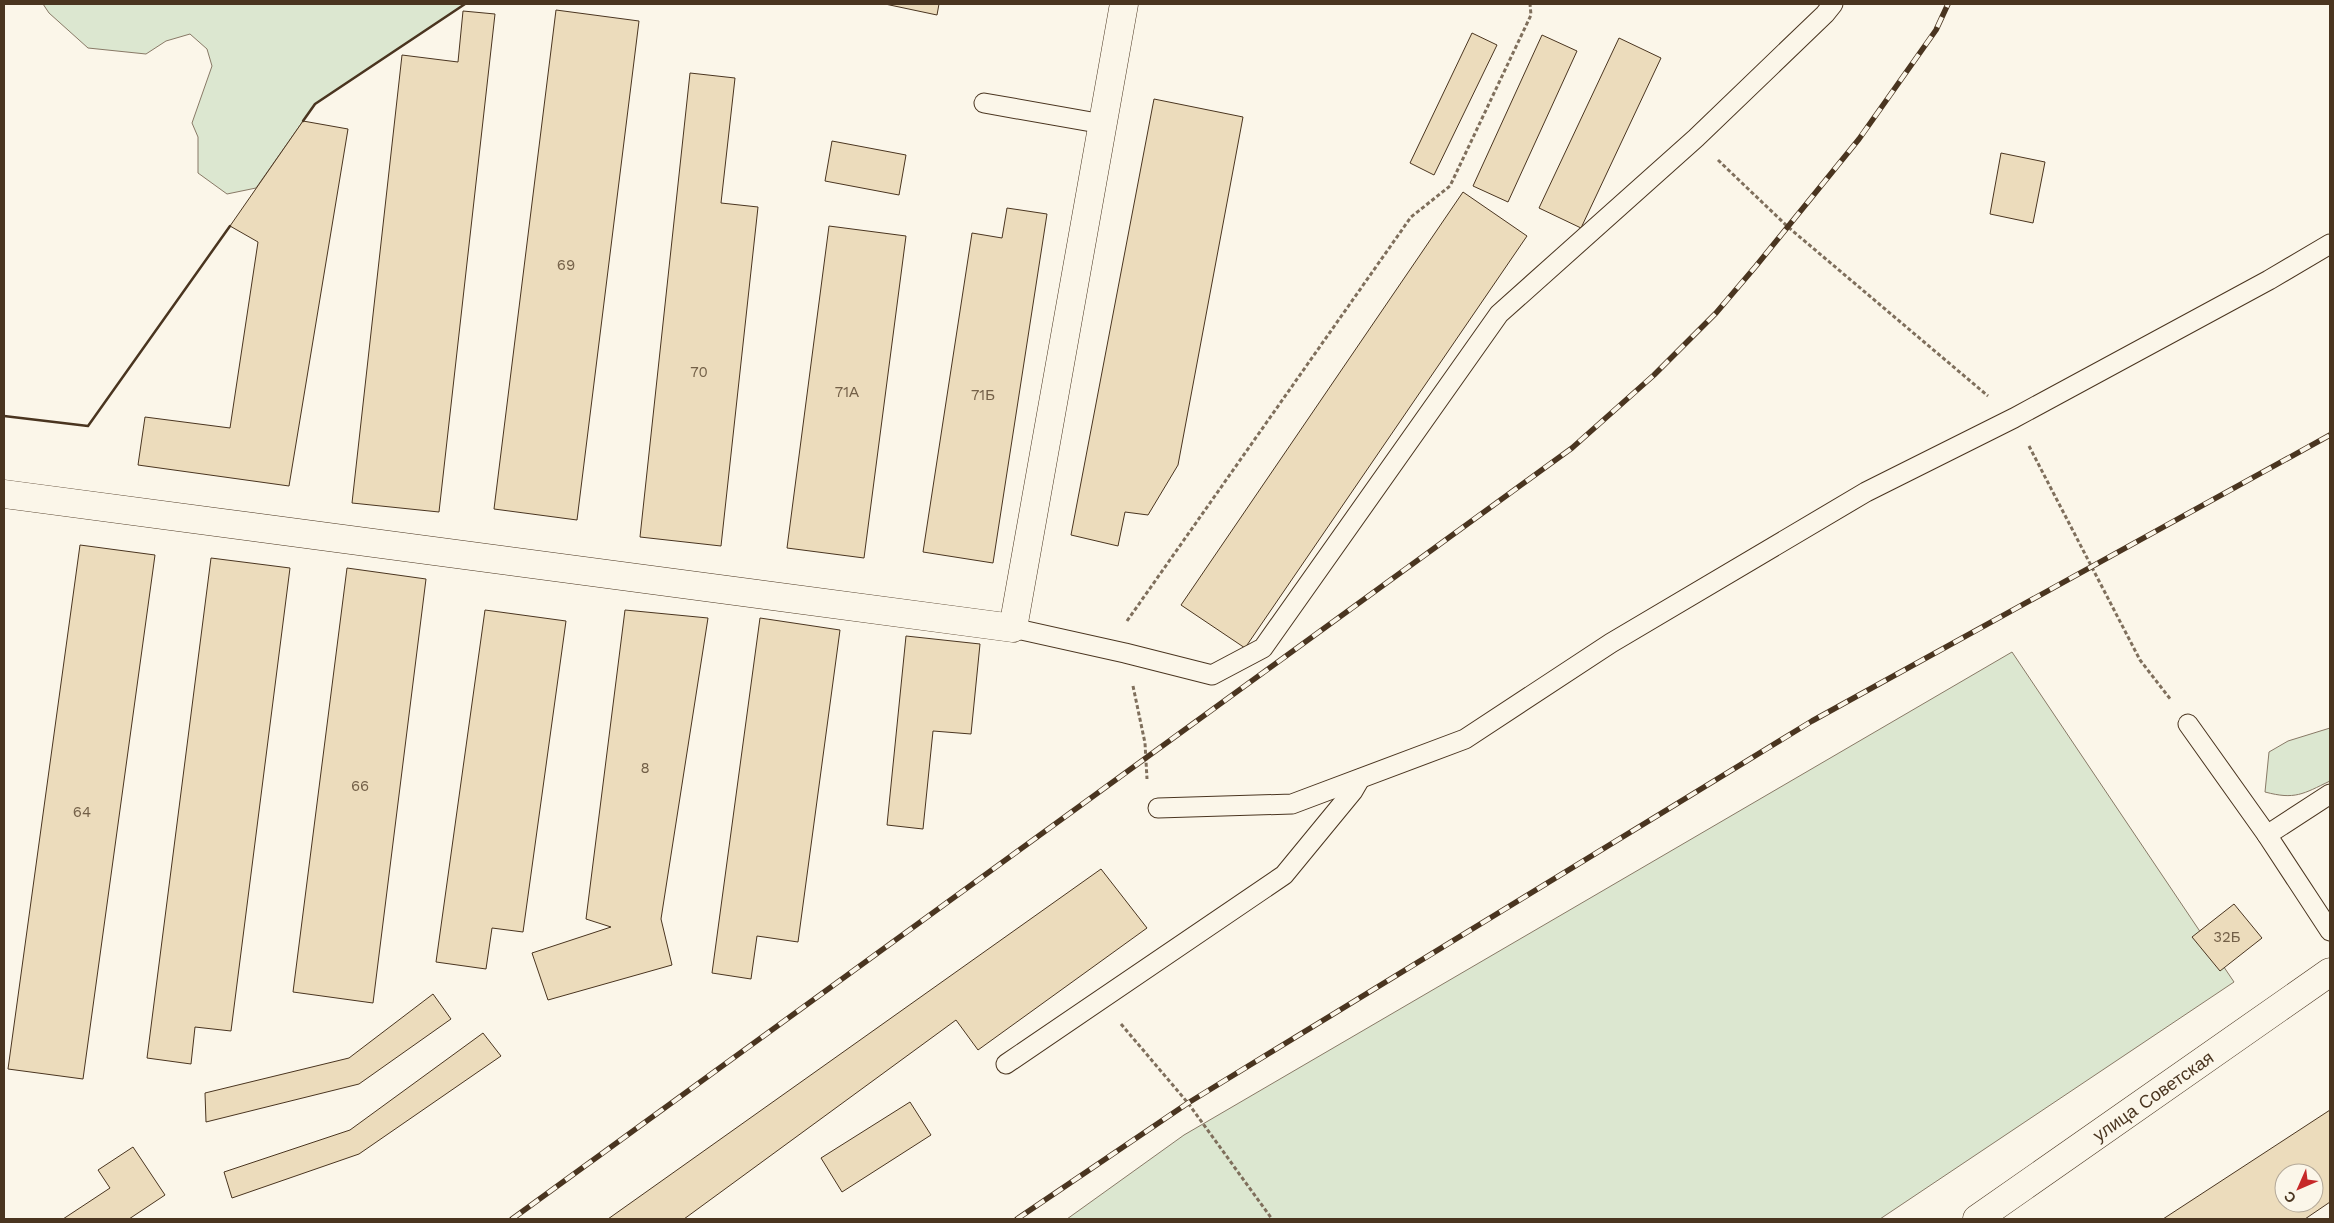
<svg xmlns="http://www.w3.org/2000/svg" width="2334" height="1223" viewBox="0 0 2334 1223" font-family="'Work Sans',sans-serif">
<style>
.green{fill:#dce7d0;stroke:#887966}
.building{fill:#ecdcbc;stroke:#4a3520;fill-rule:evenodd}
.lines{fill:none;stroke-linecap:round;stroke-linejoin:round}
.service-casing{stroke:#4a3520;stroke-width:21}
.minor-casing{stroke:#4a3520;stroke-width:29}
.path{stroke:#7f6f5c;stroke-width:3;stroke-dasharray:4 2.5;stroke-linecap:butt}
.service{stroke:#fbf6e9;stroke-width:19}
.minor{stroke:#fbf6e9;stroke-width:28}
.rail-casing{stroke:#4a3520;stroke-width:5.5}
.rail{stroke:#fbf6e9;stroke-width:4;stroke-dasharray:11;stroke-linecap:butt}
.wall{stroke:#4a3520;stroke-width:2.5}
.labels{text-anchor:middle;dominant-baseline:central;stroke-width:4;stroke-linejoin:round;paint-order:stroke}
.number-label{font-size:15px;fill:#725f47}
.street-label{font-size:18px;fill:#4a3520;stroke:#fbf6e9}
</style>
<rect width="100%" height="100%" fill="#fbf6e9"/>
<g class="green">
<polygon points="43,4 465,4 315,104 256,188 227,194 198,173 198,137 192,123 212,66 207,49 190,34 166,41 146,54 88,48 49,13"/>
<polygon points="2012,652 2234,982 1880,1219 1067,1219 1184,1135"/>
<path d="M2330 728V781C2303 794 2295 800 2265 792L2269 752 2288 741Z"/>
</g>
<g class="building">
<polygon points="885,4 939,4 937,15"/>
<polygon points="556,10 639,21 577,520 494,509"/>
<polygon points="463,11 495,14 439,512 352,503 402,55 458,62"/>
<polygon points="1472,33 1497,45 1434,175 1410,163"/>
<polygon points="1542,35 1577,51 1508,202 1473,186"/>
<polygon points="1619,38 1661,58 1581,228 1539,208"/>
<polygon points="690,73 735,78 721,203 758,207 721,546 640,537"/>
<polygon points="1154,99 1243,117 1178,465 1148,515 1125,512 1118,546 1071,535"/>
<polygon points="303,121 348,129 289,486 138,465 145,417 230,428 258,242 230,226"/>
<polygon points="832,141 906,155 899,195 825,181"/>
<polygon points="2001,153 2045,162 2033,223 1990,214"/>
<polygon points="1463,192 1527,236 1245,648 1181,605"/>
<polygon points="1007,208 1047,214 993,563 923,552 972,233 1002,238"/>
<polygon points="829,226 906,236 864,558 787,548"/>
<polygon points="80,545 155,555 83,1079 8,1069"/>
<polygon points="211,558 290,568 231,1031 195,1027 191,1064 147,1058"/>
<polygon points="347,568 426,579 373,1003 293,992"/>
<polygon points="485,610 566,621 523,932 492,928 486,969 436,962"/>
<polygon points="625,610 708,618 661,919 672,965 548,1000 532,953 611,927 586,919"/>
<polygon points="760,618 840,630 798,942 757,936 751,979 712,973"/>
<polygon points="906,636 980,644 971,734 933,731 923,829 887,825"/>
<polygon points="1101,869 1147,928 978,1050 956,1020 684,1219 608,1219"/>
<polygon points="2234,904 2262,938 2220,971 2192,937"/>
<polygon points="433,994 451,1019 359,1084 206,1122 205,1093 349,1058"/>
<polygon points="483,1033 501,1056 359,1154 232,1198 224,1172 350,1130"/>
<polygon points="910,1102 931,1135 842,1192 821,1158"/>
<path d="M2330 1110V1202L2305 1219H2163ZM2284 1173H2314V1203H2284Z"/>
<polygon points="133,1147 165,1195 129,1219 63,1219 110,1188 98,1170"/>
</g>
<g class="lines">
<g class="service-casing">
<g id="service">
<polyline points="984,103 1103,124"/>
<polyline points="1013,628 1125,653 1212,675 1263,648 1499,314 1696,138 1825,14 1833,4"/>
<polyline points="2188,724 2267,835"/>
<polyline points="2330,794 2267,835 2330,931"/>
<polyline points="1158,808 1292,804 1465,739 1611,643 1866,492 2014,418 2269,280 2330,244"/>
<polyline points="1006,1064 1284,875 1353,791 1360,779"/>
</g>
</g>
<g class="minor-casing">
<g id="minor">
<polyline points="4,494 1013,628 1124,4"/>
<polyline points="1977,1219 2330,972"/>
</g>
</g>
<g class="path">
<polyline points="1718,160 1788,227 1988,396"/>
<polyline points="2029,446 2140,660 2171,700"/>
<polyline points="1127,621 1411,217 1450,186 1531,15 1530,4"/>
<polyline points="1133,686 1145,743 1147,779"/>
<polyline points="1121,1024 1188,1103 1272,1219"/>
</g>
<use href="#service" class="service"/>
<use href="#minor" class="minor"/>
<g class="rail-casing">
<g id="rail">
<polyline points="512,1219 1572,448 1654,375 1716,313 1756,266 1859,139 1936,30 1948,4"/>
<polyline points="1017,1219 1188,1103 1812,721 2330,435"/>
</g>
</g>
<use href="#rail" class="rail"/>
<g class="wall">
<polyline points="303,121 315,104 465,4"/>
<polyline points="4,416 88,426 230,226"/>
</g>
</g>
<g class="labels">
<g class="number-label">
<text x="566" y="265">69</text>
<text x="699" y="372">70</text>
<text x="847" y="392">71А</text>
<text x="983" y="395">71Б</text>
<text x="645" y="768">8</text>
<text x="360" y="786">66</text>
<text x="82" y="812">64</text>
<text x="2227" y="937">32Б</text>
</g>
<g class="street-label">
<text transform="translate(2153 1096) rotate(-35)">улица Советская</text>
</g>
</g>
<rect width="2334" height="1223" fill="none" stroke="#4a3520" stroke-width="10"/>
<g transform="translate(2299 1188) rotate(225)"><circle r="24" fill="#fbf6e9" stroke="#b4a999"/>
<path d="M0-4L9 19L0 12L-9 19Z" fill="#c62828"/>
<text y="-8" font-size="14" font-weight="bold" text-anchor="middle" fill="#4a3520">С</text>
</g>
</svg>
